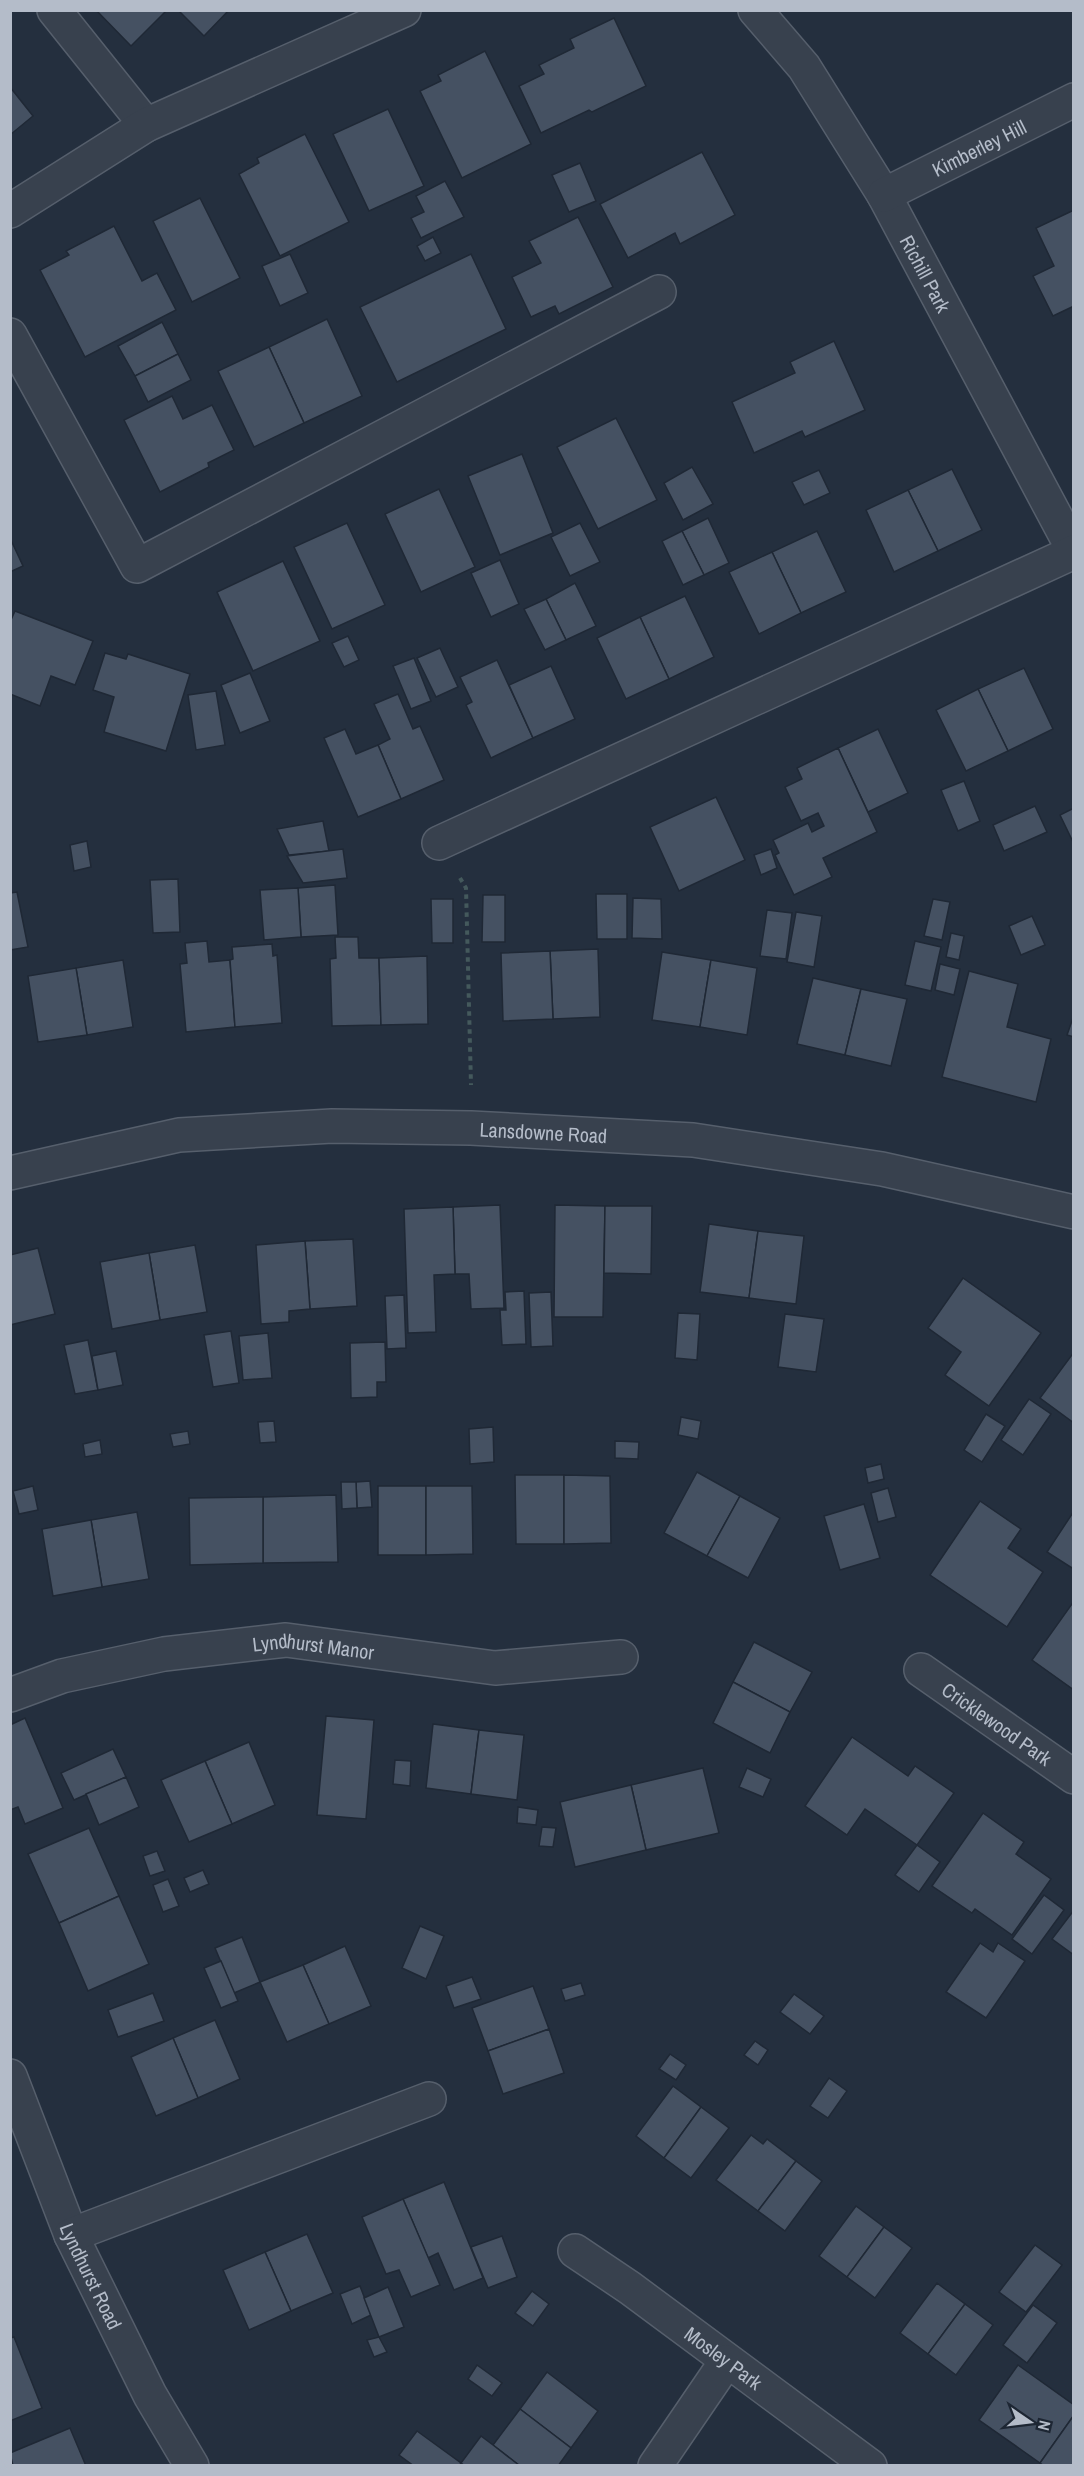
<svg xmlns="http://www.w3.org/2000/svg" width="1084" height="2476" viewBox="0 0 1084 2476" font-family="'Archivo Narrow',sans-serif">
<style>
.building{fill:#455162;stroke:#1f2835;stroke-width:1.5}
.lines{fill:none;stroke-linecap:round;stroke-linejoin:round}
.street-casing{stroke:#565f6c;stroke-width:36}
.path{stroke:#44595c;stroke-width:4;stroke-dasharray:4.5 4.5;stroke-linecap:butt}
.street{stroke:#38414e;stroke-width:33}
.labels{text-anchor:middle;dominant-baseline:central;stroke-width:4.5;stroke-linejoin:round;paint-order:stroke}
.street-label{font-size:20px;fill:#b4bcc9;stroke:#1d2633}
</style>
<rect width="100%" height="100%" fill="#242f3e"/>
<g class="building">
<polygon points="96,10 165,10 166,11 131,46"/>
<polygon points="178,10 229,10 204,36"/>
<polygon points="614,18 646,86 592,112 589,110 541,133 519,86 544,74 539,65 574,48 570,39"/>
<polygon points="485,51 531,144 462,178 420,91 441,81 438,75"/>
<polygon points="10,87 33,116 10,135"/>
<polygon points="388,109 424,186 369,211 333,134"/>
<polygon points="305,134 349,222 280,256 239,174 259,163 257,158"/>
<polygon points="702,152 735,215 680,244 675,233 628,258 600,204"/>
<polygon points="580,163 596,201 569,212 552,175"/>
<polygon points="445,181 464,217 421,238 411,218 424,212 416,196"/>
<polygon points="200,198 240,278 192,302 153,221"/>
<polygon points="1074,210 1074,306 1053,316 1033,276 1054,266 1036,228"/>
<polygon points="578,217 613,287 559,314 555,306 531,317 512,277 541,263 529,241"/>
<polygon points="114,226 142,281 157,273 176,310 85,357 40,270 69,255 66,251"/>
<polygon points="433,237 441,253 425,261 417,246"/>
<polygon points="290,254 308,293 280,306 262,266"/>
<polygon points="471,254 506,329 397,382 360,307"/>
<polygon points="327,319 362,396 304,423 269,347"/>
<polygon points="162,322 178,354 135,376 118,346"/>
<polygon points="834,341 865,410 805,437 802,431 754,453 732,402 795,373 790,362"/>
<polygon points="269,347 304,423 254,447 218,371"/>
<polygon points="178,354 191,380 148,402 135,376"/>
<polygon points="172,396 183,419 212,405 234,450 208,463 209,467 160,492 124,420"/>
<polygon points="616,418 657,500 598,529 557,447"/>
<polygon points="522,454 553,533 500,555 468,476"/>
<polygon points="692,467 713,504 683,520 664,483"/>
<polygon points="952,469 982,530 938,551 908,490"/>
<polygon points="819,470 830,493 804,505 792,482"/>
<polygon points="439,489 475,567 421,592 385,514"/>
<polygon points="908,490 938,551 894,572 866,510"/>
<polygon points="708,518 729,563 704,575 682,531"/>
<polygon points="347,523 385,605 332,629 294,547"/>
<polygon points="580,523 600,562 570,576 551,537"/>
<polygon points="682,531 704,575 683,585 662,541"/>
<polygon points="817,531 846,592 801,613 772,552"/>
<polygon points="10,538 23,566 10,572"/>
<polygon points="772,552 801,613 759,634 729,572"/>
<polygon points="500,560 519,604 491,617 471,573"/>
<polygon points="283,561 320,641 253,671 217,592"/>
<polygon points="575,583 596,626 566,640 546,599"/>
<polygon points="685,596 714,657 669,679 640,617"/>
<polygon points="546,599 566,640 545,650 524,609"/>
<polygon points="15,611 93,641 75,685 51,676 40,706 10,694 10,622"/>
<polygon points="640,617 669,679 626,699 597,638"/>
<polygon points="348,636 359,660 344,667 332,643"/>
<polygon points="440,648 458,687 436,697 417,658"/>
<polygon points="105,653 126,659 128,654 190,674 166,751 104,732 114,697 93,690"/>
<polygon points="414,658 431,701 411,709 393,666"/>
<polygon points="497,660 533,738 491,758 466,705 472,702 460,677"/>
<polygon points="551,666 575,719 533,738 509,685"/>
<polygon points="1024,668 1053,729 1008,751 978,689"/>
<polygon points="250,673 270,721 240,733 221,685"/>
<polygon points="978,689 1008,751 966,771 936,710"/>
<polygon points="216,691 225,745 196,750 188,695"/>
<polygon points="398,694 413,729 420,726 444,780 401,799 378,745 390,739 374,704"/>
<polygon points="345,729 356,754 378,745 401,799 358,817 324,738"/>
<polygon points="878,729 908,793 868,812 838,748"/>
<polygon points="838,748 877,832 823,858 832,877 794,895 775,855 779,853 773,840 808,823 812,832 824,826 818,813 801,821 785,787 802,779 797,768"/>
<polygon points="964,781 980,821 958,831 941,790"/>
<polygon points="716,797 745,860 679,891 650,827"/>
<polygon points="1035,806 1047,832 1004,851 993,825"/>
<polygon points="1074,808 1074,844 1060,815"/>
<polygon points="323,821 329,851 289,855 277,829"/>
<polygon points="87,841 91,867 74,871 70,845"/>
<polygon points="343,849 347,878 303,883 287,856"/>
<polygon points="771,849 777,868 761,875 754,855"/>
<polygon points="178,879 180,932 153,933 150,880"/>
<polygon points="335,885 338,935 301,937 298,888"/>
<polygon points="298,888 301,937 264,940 260,890"/>
<polygon points="17,892 28,947 10,950 10,893"/>
<polygon points="596,894 627,894 627,939 597,939"/>
<polygon points="483,895 505,895 505,942 482,942"/>
<polygon points="633,898 661,899 662,939 632,938"/>
<polygon points="431,899 453,899 453,943 432,943"/>
<polygon points="933,899 950,902 942,940 924,936"/>
<polygon points="767,910 792,913 786,959 760,956"/>
<polygon points="796,912 822,916 814,967 787,962"/>
<polygon points="1032,916 1045,945 1021,955 1009,926"/>
<polygon points="951,933 964,936 959,960 946,957"/>
<polygon points="335,937 358,937 359,958 379,958 381,1025 332,1026 330,959 336,958"/>
<polygon points="207,941 209,962 230,960 235,1027 186,1032 180,964 187,963 185,943"/>
<polygon points="915,941 941,947 931,991 905,985"/>
<polygon points="272,944 273,956 277,955 282,1023 235,1027 230,960 233,959 232,947"/>
<polygon points="598,949 600,1017 553,1019 550,951"/>
<polygon points="550,951 553,1019 503,1021 501,953"/>
<polygon points="662,952 711,960 700,1027 652,1020"/>
<polygon points="427,956 428,1024 381,1025 379,958"/>
<polygon points="123,960 133,1027 87,1035 76,968"/>
<polygon points="711,960 757,968 747,1035 700,1027"/>
<polygon points="940,964 960,969 954,995 935,990"/>
<polygon points="76,968 87,1035 38,1042 28,976"/>
<polygon points="969,971 1018,984 1007,1027 1051,1039 1036,1102 942,1077"/>
<polygon points="813,978 861,989 845,1055 797,1044"/>
<polygon points="861,989 907,999 891,1066 845,1055"/>
<polygon points="1074,1015 1074,1037 1067,1035"/>
<polygon points="500,1205 504,1308 471,1309 469,1274 455,1274 453,1207"/>
<polygon points="555,1205 605,1206 603,1317 554,1317"/>
<polygon points="605,1206 652,1206 651,1274 604,1273"/>
<polygon points="453,1207 455,1274 434,1275 436,1332 408,1333 404,1209"/>
<polygon points="709,1224 758,1231 749,1298 700,1292"/>
<polygon points="758,1231 804,1236 796,1304 749,1298"/>
<polygon points="353,1239 357,1306 310,1309 305,1241"/>
<polygon points="305,1241 310,1309 289,1311 289,1322 261,1324 256,1245"/>
<polygon points="195,1245 207,1312 160,1320 149,1253"/>
<polygon points="38,1248 55,1314 10,1325 10,1255"/>
<polygon points="149,1253 160,1320 112,1329 100,1262"/>
<polygon points="963,1278 1041,1333 989,1406 945,1375 961,1352 928,1328"/>
<polygon points="524,1291 526,1344 502,1345 500,1310 506,1310 505,1292"/>
<polygon points="551,1292 553,1346 531,1347 529,1293"/>
<polygon points="404,1295 406,1348 387,1349 385,1296"/>
<polygon points="678,1313 700,1314 697,1360 675,1358"/>
<polygon points="785,1314 824,1319 816,1372 778,1367"/>
<polygon points="231,1331 239,1383 213,1387 204,1335"/>
<polygon points="268,1333 272,1378 243,1380 239,1336"/>
<polygon points="88,1340 98,1390 75,1394 64,1345"/>
<polygon points="385,1342 386,1382 377,1382 377,1397 351,1398 350,1343"/>
<polygon points="116,1351 123,1385 98,1390 92,1356"/>
<polygon points="1074,1352 1074,1423 1040,1398"/>
<polygon points="1029,1399 1051,1414 1023,1455 1001,1440"/>
<polygon points="986,1414 1005,1426 982,1462 964,1450"/>
<polygon points="681,1417 701,1421 698,1439 678,1435"/>
<polygon points="274,1421 276,1442 260,1443 258,1422"/>
<polygon points="493,1427 494,1462 470,1464 469,1429"/>
<polygon points="188,1431 190,1444 173,1447 170,1434"/>
<polygon points="100,1440 102,1454 85,1457 83,1444"/>
<polygon points="615,1441 639,1442 638,1459 615,1458"/>
<polygon points="881,1464 884,1479 868,1483 865,1468"/>
<polygon points="697,1472 740,1496 707,1556 664,1533"/>
<polygon points="515,1475 564,1475 564,1544 516,1544"/>
<polygon points="564,1475 610,1476 611,1543 564,1544"/>
<polygon points="370,1481 372,1507 357,1508 356,1482"/>
<polygon points="341,1482 356,1482 357,1508 342,1509"/>
<polygon points="33,1486 38,1510 19,1514 13,1491"/>
<rect x="378" y="1486" width="48" height="69"/>
<polygon points="426,1486 472,1486 473,1554 426,1555"/>
<polygon points="888,1488 896,1517 878,1522 871,1493"/>
<polygon points="336,1495 338,1562 263,1563 263,1497"/>
<polygon points="740,1496 780,1518 748,1578 707,1556"/>
<polygon points="263,1497 263,1563 190,1565 189,1498"/>
<polygon points="980,1501 1021,1529 1008,1548 1043,1572 1007,1627 930,1575"/>
<polygon points="864,1504 880,1558 840,1570 824,1516"/>
<polygon points="1074,1511 1074,1565 1072,1568 1047,1552"/>
<polygon points="137,1512 149,1579 102,1587 91,1520"/>
<polygon points="91,1520 102,1587 53,1596 42,1529"/>
<polygon points="1074,1601 1074,1690 1032,1660"/>
<polygon points="754,1642 812,1672 790,1712 733,1682"/>
<polygon points="733,1682 790,1712 770,1753 713,1723"/>
<polygon points="326,1716 374,1720 366,1819 317,1815"/>
<polygon points="25,1718 63,1808 25,1824 18,1807 10,1810 10,1725"/>
<polygon points="433,1724 479,1730 471,1794 426,1788"/>
<polygon points="479,1730 524,1735 517,1800 471,1794"/>
<polygon points="852,1737 908,1776 915,1766 954,1793 917,1845 865,1809 847,1835 805,1806"/>
<polygon points="249,1742 275,1805 232,1824 205,1761"/>
<polygon points="113,1749 126,1777 74,1800 61,1773"/>
<polygon points="395,1760 411,1761 410,1786 393,1784"/>
<polygon points="205,1761 232,1824 189,1842 161,1780"/>
<polygon points="703,1768 719,1833 646,1850 631,1785"/>
<polygon points="747,1768 771,1779 763,1797 739,1787"/>
<polygon points="126,1777 139,1807 99,1825 86,1794"/>
<polygon points="631,1785 646,1850 575,1867 560,1802"/>
<polygon points="518,1807 538,1810 536,1825 517,1823"/>
<polygon points="983,1813 1024,1842 1016,1854 1051,1879 1012,1935 975,1909 972,1913 932,1886"/>
<polygon points="542,1827 556,1828 553,1847 539,1846"/>
<polygon points="89,1828 119,1896 59,1923 28,1854"/>
<polygon points="917,1845 940,1862 919,1892 895,1875"/>
<polygon points="157,1851 165,1871 150,1876 143,1856"/>
<polygon points="203,1870 209,1884 190,1892 184,1878"/>
<polygon points="168,1879 179,1906 163,1912 153,1885"/>
<polygon points="1044,1895 1064,1910 1032,1954 1012,1939"/>
<polygon points="119,1896 149,1964 88,1991 59,1923"/>
<polygon points="1074,1910 1074,1955 1052,1939"/>
<polygon points="420,1926 444,1936 426,1979 402,1968"/>
<polygon points="242,1937 260,1982 234,1993 215,1948"/>
<polygon points="980,1943 993,1952 998,1943 1025,1961 986,2018 946,1992"/>
<polygon points="345,1946 371,2006 329,2024 303,1965"/>
<polygon points="221,1961 238,2001 221,2008 204,1968"/>
<polygon points="303,1965 329,2024 287,2042 260,1982"/>
<polygon points="472,1977 481,1999 454,2008 446,1986"/>
<polygon points="581,1983 585,1995 565,2001 561,1989"/>
<polygon points="533,1986 549,2029 488,2051 472,2008"/>
<polygon points="153,1993 164,2021 118,2037 108,2010"/>
<polygon points="794,1994 824,2016 810,2034 780,2012"/>
<polygon points="215,2020 240,2079 198,2098 173,2038"/>
<polygon points="549,2029 564,2073 503,2094 488,2051"/>
<polygon points="173,2038 198,2098 156,2116 131,2057"/>
<polygon points="755,2041 768,2050 758,2065 744,2055"/>
<polygon points="670,2054 686,2065 676,2080 659,2069"/>
<polygon points="829,2078 847,2091 828,2118 810,2106"/>
<polygon points="673,2086 701,2107 664,2158 636,2136"/>
<polygon points="701,2107 729,2128 691,2178 664,2158"/>
<polygon points="751,2135 763,2144 767,2139 796,2161 758,2211 716,2180"/>
<polygon points="796,2161 822,2181 785,2231 758,2211"/>
<polygon points="444,2182 483,2278 454,2290 438,2253 428,2258 403,2199"/>
<polygon points="403,2199 440,2285 411,2297 399,2270 386,2274 362,2217"/>
<polygon points="856,2206 884,2227 847,2277 819,2256"/>
<polygon points="884,2227 912,2248 875,2298 847,2277"/>
<polygon points="307,2234 333,2293 291,2311 265,2252"/>
<polygon points="502,2236 517,2277 488,2288 471,2247"/>
<polygon points="1035,2245 1062,2265 1026,2312 999,2292"/>
<polygon points="265,2252 291,2311 249,2330 223,2270"/>
<polygon points="937,2283 965,2304 928,2354 900,2333"/>
<polygon points="360,2286 371,2315 352,2324 340,2294"/>
<polygon points="388,2287 404,2327 379,2337 364,2298"/>
<polygon points="532,2291 549,2304 533,2326 515,2313"/>
<polygon points="965,2304 993,2325 956,2375 928,2354"/>
<polygon points="1033,2305 1057,2323 1027,2363 1003,2345"/>
<polygon points="14,2337 42,2408 10,2421 10,2338"/>
<polygon points="379,2337 387,2352 374,2357 367,2340"/>
<polygon points="477,2365 502,2383 492,2396 468,2379"/>
<polygon points="1018,2365 1074,2405 1074,2415 1040,2463 979,2420"/>
<polygon points="547,2372 598,2411 571,2448 520,2409"/>
<polygon points="520,2409 571,2448 558,2466 520,2466 493,2445"/>
<polygon points="1074,2415 1074,2466 1044,2466 1040,2463"/>
<polygon points="70,2428 86,2466 13,2466 10,2453"/>
<polygon points="417,2431 461,2463 459,2466 414,2466 399,2455"/>
<polygon points="481,2436 493,2445 520,2466 465,2466 461,2463"/>
</g>
<g class="lines">
<g class="street-casing">
<g id="street">
<polyline points="54,10 146,125"/>
<path id="s1" d="M755 10 804 67 884 195 1074 551"/>
<path id="s2" d="M884 195 1074 100"/>
<polyline points="10,211 146,125 404,10"/>
<polyline points="10,335 137,566 659,292"/>
<polyline points="439,843 1074,552"/>
<path id="s3" d="M10 1173 179 1135 332 1126 471 1128 693 1140 882 1169 1074 1212"/>
<path id="s4" d="M921 1670 1074 1777"/>
<path id="s5" d="M10 1695 62 1676 164 1654 286 1640 495 1668 621 1657"/>
<path id="s6" d="M10 2076 71 2235 150 2395 192 2466"/>
<polyline points="71,2235 429,2099"/>
<path id="s7" d="M575 2251 630 2288 870 2466"/>
<polyline points="655,2466 726,2362"/>
</g>
</g>
<polyline class="path" points="460,878 466,888 471,1085"/>
<use href="#street" class="street"/>
</g>
<g class="labels">
<g class="street-label">
<text stroke="none"><textPath href="#s2" startOffset="106">Kimberley Hill</textPath></text>
<text stroke="none"><textPath href="#s1" startOffset="315">Richill Park</textPath></text>
<text stroke="none"><textPath href="#s3" startOffset="538">Lansdowne Road</textPath></text>
<text stroke="none"><textPath href="#s5" startOffset="310">Lyndhurst Manor</textPath></text>
<text stroke="none"><textPath href="#s4" startOffset="93">Cricklewood Park</textPath></text>
<text stroke="none"><textPath href="#s6" startOffset="216">Lyndhurst Road</textPath></text>
<text stroke="none"><textPath href="#s7" startOffset="183">Mosley Park</textPath></text>
</g>
</g>
<rect width="1084" height="2476" fill="none" stroke="#b4bcc9" stroke-width="24"/>
<g transform="translate(1030 2422) rotate(104)" stroke="#1d2633" stroke-width="4.5" paint-order="stroke">
<path d="M0-4.5L10 22L0 15L-10 22Z" fill="#b4bcc9"/>
<text y="-9" font-size="16" font-weight="bold" text-anchor="middle" fill="#b4bcc9">N</text>
</g>
</svg>
